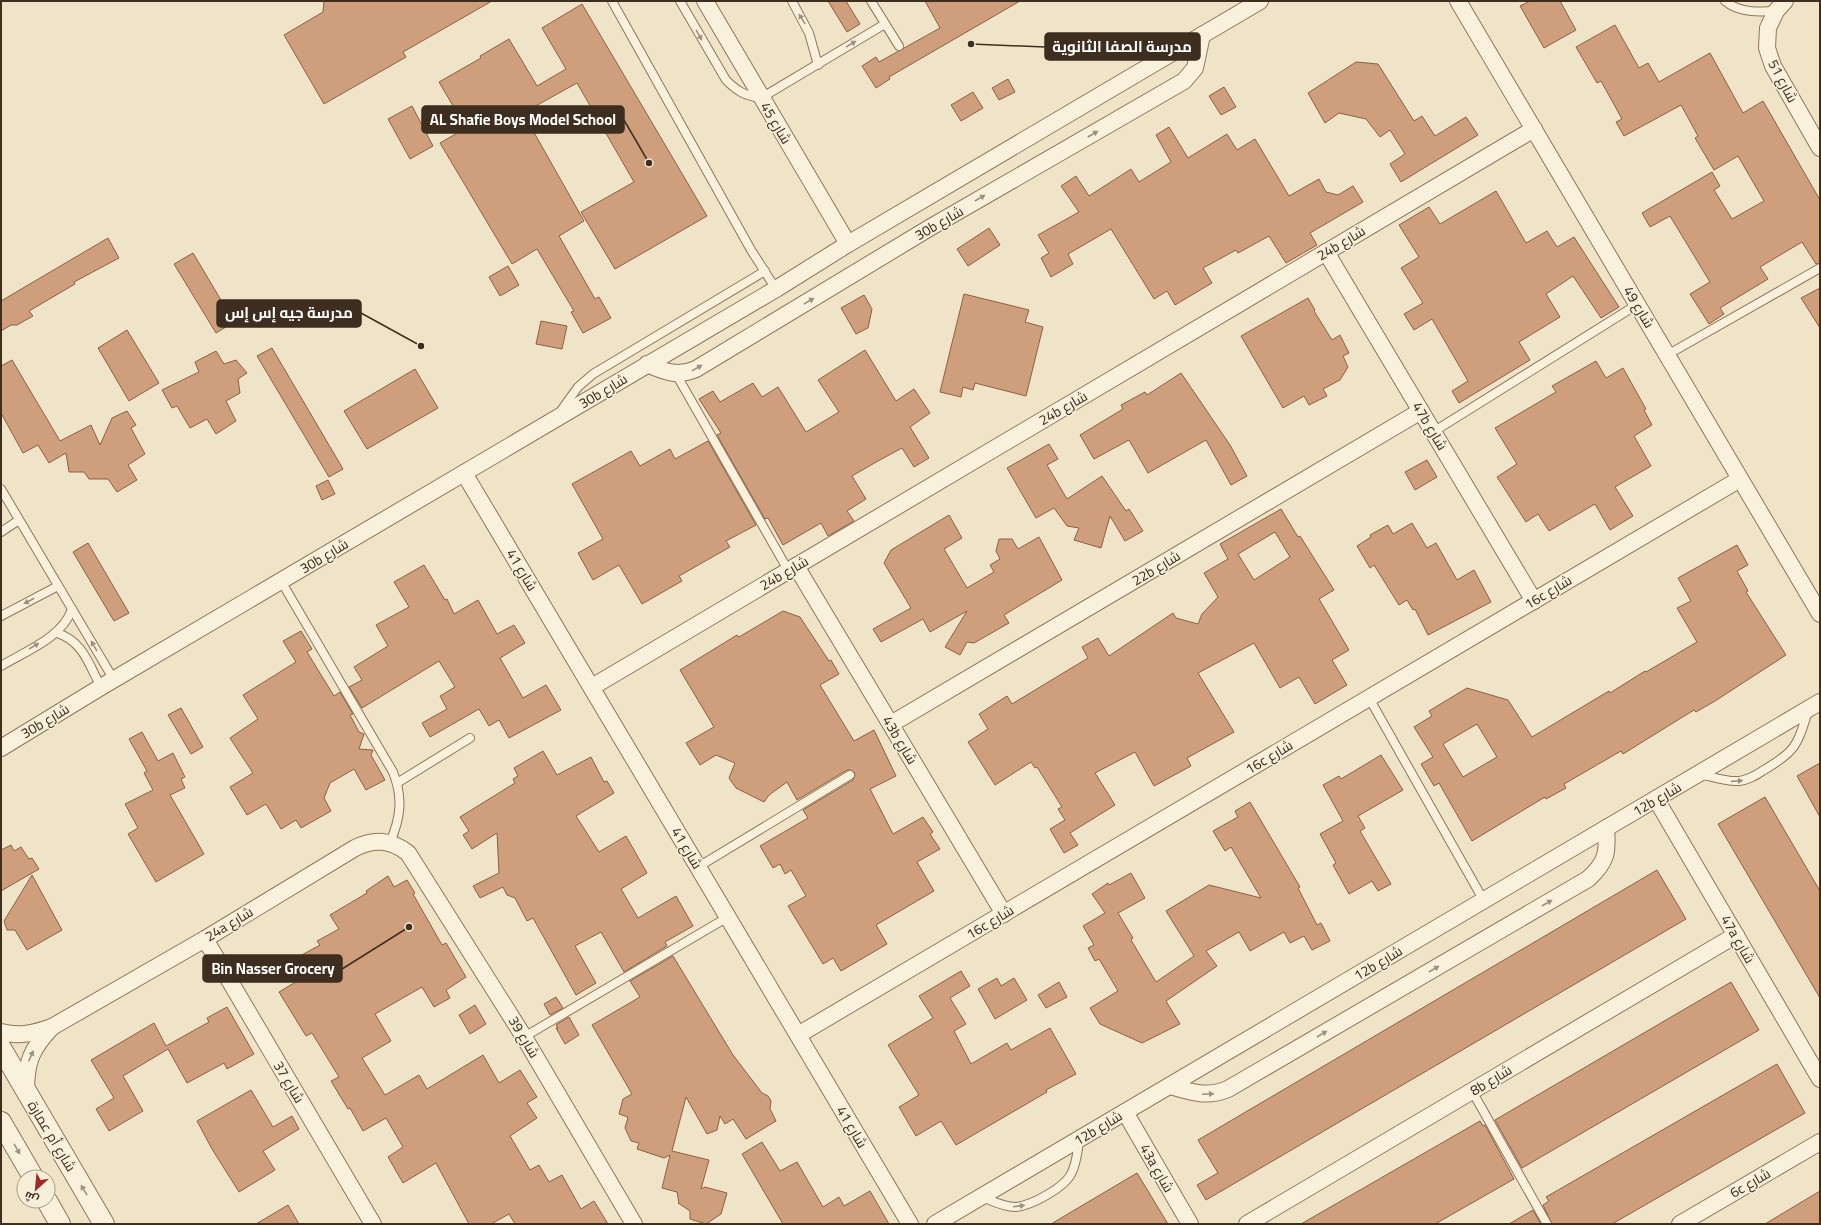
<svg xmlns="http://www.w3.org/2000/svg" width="1821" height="1225" viewBox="0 0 1821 1225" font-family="Georgia,Cairo,serif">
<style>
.building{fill:#cf9f7d;stroke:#8d5f41;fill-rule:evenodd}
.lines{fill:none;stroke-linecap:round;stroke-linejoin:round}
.service-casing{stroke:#8d765c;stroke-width:10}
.minor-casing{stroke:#8d765c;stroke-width:18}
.tertiary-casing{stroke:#8d765c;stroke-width:22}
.service{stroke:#faf1dc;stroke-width:8}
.minor{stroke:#faf1dc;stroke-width:16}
.tertiary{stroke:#faf1dc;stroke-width:20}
.oneway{fill:#9c907e}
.labels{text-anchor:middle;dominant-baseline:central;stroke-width:3;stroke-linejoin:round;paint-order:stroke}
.street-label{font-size:14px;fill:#3d2e20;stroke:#f7eed8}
.leader{fill:none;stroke:#3d2e20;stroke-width:1.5}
.callout-dot{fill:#3d2e20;stroke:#f7eed8;stroke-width:1.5}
.callout{fill:#3d2e20;stroke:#3d2e20;stroke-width:1.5}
.callout-label{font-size:15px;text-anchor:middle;font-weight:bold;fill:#fff}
</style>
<rect width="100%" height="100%" fill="#f0e4c8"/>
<g class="building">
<polygon points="324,1 492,1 403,52 406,57 324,104 284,35 323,12"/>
<polygon points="828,1 846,1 860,24 847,32"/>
<polygon points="925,1 1020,1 889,77 890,79 876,88 862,66 876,57 879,62 940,28"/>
<polygon points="1530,1 1560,1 1576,30 1544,48 1520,6"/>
<polygon points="582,4 707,216 615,269 581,212 634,182 577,83 523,113 584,221 559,236 595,299 599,297 611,318 583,333 571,312 574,311 537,249 512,264 440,143 466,128 439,82 481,58 480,56 509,39 537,86 566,69 542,28"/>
<polygon points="1615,25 1639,68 1648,63 1659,82 1710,53 1743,113 1763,101 1820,200 1820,263 1816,264 1802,242 1760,267 1768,279 1720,308 1724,314 1709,324 1690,294 1710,282 1670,216 1650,227 1642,213 1712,172 1720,186 1714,190 1732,219 1764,201 1738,156 1714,170 1695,138 1698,136 1681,105 1624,136 1616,122 1622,119 1601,81 1597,83 1576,47"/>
<polygon points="1356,62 1378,64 1414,121 1422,116 1435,136 1466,117 1478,135 1401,182 1390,164 1405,154 1390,130 1380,137 1366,119 1339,113 1325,123 1308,93"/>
<polygon points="1008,79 1015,92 999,100 992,88"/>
<polygon points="1224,87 1236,107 1221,115 1209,96"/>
<polygon points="973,92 983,108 961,121 951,105"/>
<polygon points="412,106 433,146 410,159 388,119"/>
<polygon points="1169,127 1188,158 1227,134 1237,150 1255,139 1289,196 1319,179 1326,192 1338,195 1353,186 1363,202 1310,233 1317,245 1286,263 1269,236 1238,253 1236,250 1203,268 1212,283 1175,305 1167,291 1154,299 1111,229 1068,254 1073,264 1051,277 1041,258 1049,253 1038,235 1079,212 1061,186 1076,176 1089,196 1131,169 1139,182 1171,162 1156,135"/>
<polygon points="1496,191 1526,243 1547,231 1557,247 1574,237 1619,307 1601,318 1573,276 1546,294 1560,317 1519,342 1530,360 1459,403 1452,391 1468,381 1432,319 1414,330 1404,314 1423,303 1401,268 1419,257 1399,225 1429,207 1440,224"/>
<polygon points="989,228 1000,245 968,266 957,249"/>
<polygon points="108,238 119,258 74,282 75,284 29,311 33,316 17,325 11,325 1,331 1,301"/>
<polygon points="193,253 234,322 216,333 174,264"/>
<polygon points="508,266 519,285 500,296 489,277"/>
<polygon points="1820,288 1820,328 1801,298"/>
<polygon points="964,294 1029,310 1025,322 1043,327 1026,396 975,383 973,390 963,387 961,397 940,392"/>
<polygon points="864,295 872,309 868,328 856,334 841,308"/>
<polygon points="1308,298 1315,310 1314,311 1332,340 1340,335 1349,353 1343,356 1348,367 1340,380 1323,389 1327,396 1309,405 1304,396 1283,408 1241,336"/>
<polygon points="541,321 567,326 562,349 536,344"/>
<polygon points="127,330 159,383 129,401 98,348"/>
<polygon points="272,348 343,469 329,477 257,356"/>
<polygon points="865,350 896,401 914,389 930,413 910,427 929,458 914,467 902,448 878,461 852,476 866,499 847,511 854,521 828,536 821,523 783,545 768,518 765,519 717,435 721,433 699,399 713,391 720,402 753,383 762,397 778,387 806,432 839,412 818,380"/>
<polygon points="216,351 224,364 236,360 247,373 238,379 240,393 226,401 236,421 216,434 207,419 190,428 177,406 172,408 162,390 199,372 195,362"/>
<polygon points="12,360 60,441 91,425 100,445 112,418 127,411 136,425 131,428 145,454 128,465 137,480 117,492 108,479 89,479 84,472 69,472 66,453 49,463 38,445 23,453 1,413 1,366"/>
<polygon points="1596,361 1606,378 1623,368 1646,409 1644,410 1652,425 1634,436 1651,466 1615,487 1633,516 1610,530 1595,504 1549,531 1538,514 1526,522 1497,477 1517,464 1495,428 1556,392 1552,386"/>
<polygon points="415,369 438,408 367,449 344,411"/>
<polygon points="1181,373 1230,445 1247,476 1231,485 1206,440 1148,473 1129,440 1094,459 1080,435 1123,409 1121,405 1145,392 1147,395"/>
<polygon points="708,441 756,525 726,541 730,547 679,576 682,581 642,604 619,565 593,580 578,553 603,539 572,484 631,451 640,466 670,449 675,459"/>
<polygon points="1049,444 1058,459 1047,465 1067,499 1102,476 1126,511 1129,509 1143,531 1125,541 1110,516 1101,548 1074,540 1079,528 1067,526 1054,508 1036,518 1007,468"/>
<polygon points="1427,460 1437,477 1415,490 1405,472"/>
<polygon points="328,480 335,494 322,500 316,486"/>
<path d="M1281 509 1298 537 1300 536 1334 590 1319 599 1349 650 1332 660 1347 685 1315 704 1299 677 1280 688 1254 643 1198 673 1234 732 1187 758 1191 766 1154 786 1135 752 1095 773 1115 805 1070 833 1078 845 1064 853 1050 829 1065 820 1058 809 1062 807 1037 767 1035 768 1031 762 995 785 968 742 988 729 979 714 1007 696 1012 704 1088 658 1082 647 1098 638 1109 656 1173 613 1176 618 1198 624 1202 614 1218 597 1204 573 1228 559 1220 544ZM1275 532 1290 557 1254 580 1238 554Z"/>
<polygon points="949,515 962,538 944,549 967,588 994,572 990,565 1000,559 996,551 999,539 1012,539 1018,549 1039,537 1062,580 1004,615 1009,623 974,643 967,642 960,655 945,647 967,611 930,632 923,619 881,642 873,629 911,608 884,563 891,550"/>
<polygon points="1412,523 1427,548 1436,543 1457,580 1474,570 1491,602 1428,635 1415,609 1413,610 1407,600 1399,605 1374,565 1370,568 1357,546 1371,537 1370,535 1388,525 1393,534"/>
<polygon points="88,543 129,613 114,621 73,552"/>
<path d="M1737 545 1748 565 1737 571 1748 591 1746 592 1786 655 1715 701 1696 712 1694 710 1623 754 1621 751 1564 784 1566 788 1546 799 1545 797 1472 841 1439 783 1434 786 1421 764 1433 757 1414 727 1432 716 1429 711 1467 688 1508 700 1532 737 1609 691 1610 693 1645 671 1646 672 1697 642 1677 608 1691 601 1678 578ZM1477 724 1497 757 1463 777 1443 744Z"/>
<polygon points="424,565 445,600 447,599 454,614 478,600 497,634 514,625 525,643 500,658 523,698 546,685 561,710 509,738 499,720 489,726 479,709 430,737 422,723 447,709 440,696 455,687 439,661 362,708 349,687 362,680 354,667 388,646 376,625 409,607 394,582"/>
<polygon points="783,611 800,617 829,661 831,660 839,674 820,685 854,741 874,730 896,776 870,789 893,834 923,817 933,832 930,834 940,849 917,862 934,891 876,925 887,944 841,971 833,958 823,964 788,906 806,896 791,870 785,874 780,864 773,868 760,846 808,818 803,810 853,780 855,775 854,772 850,770 847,770 797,800 787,782 769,795 764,802 736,788 729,778 735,763 716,755 700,765 686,743 714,727 680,670 737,635 739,637"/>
<polygon points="301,631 312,649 307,652 334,696 340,692 353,714 350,715 359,732 364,734 359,749 373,750 371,755 385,780 366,790 354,769 330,783 324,798 331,811 301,828 296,820 281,829 266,804 247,815 230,787 253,773 230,738 258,719 243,695 296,662 283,641"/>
<polygon points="181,708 203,747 191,754 168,715"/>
<polygon points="142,732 158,761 173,753 185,777 181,779 185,788 170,795 204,854 156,882 128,834 138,828 125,804 153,790 144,773 147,771 129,739"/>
<polygon points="543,751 557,775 591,757 604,782 607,781 614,793 576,816 599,852 626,836 647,873 621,889 638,918 676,896 693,926 665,942 667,946 624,972 601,932 575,946 596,983 576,995 533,918 527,921 515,898 507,895 503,887 480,898 473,886 499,873 497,833 472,849 463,835 469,831 460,817 515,783 513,779 518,776 514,768"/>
<polygon points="1381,755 1403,790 1358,816 1365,828 1360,831 1391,884 1378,891 1372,881 1349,894 1333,865 1336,863 1320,834 1343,821 1323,785 1339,776 1341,779"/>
<polygon points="1820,763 1820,817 1797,776"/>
<polygon points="1765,797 1820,891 1820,998 1718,824"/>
<polygon points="1250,802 1300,887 1298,888 1317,925 1321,923 1330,941 1312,950 1304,936 1290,943 1284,932 1250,951 1239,932 1206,951 1217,966 1166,1001 1180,1024 1142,1043 1100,1024 1090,1008 1118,991 1099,959 1095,961 1088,948 1094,945 1083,926 1105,913 1092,894 1108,883 1109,885 1131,873 1145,898 1118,913 1133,938 1131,940 1156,982 1194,956 1166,911 1209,885 1261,898 1231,847 1225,851 1213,831 1238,817 1235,811"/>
<polygon points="11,845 14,851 21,847 29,859 32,858 39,869 1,891 1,850"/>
<polygon points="1657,870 1686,919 1206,1200 1197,1185 1218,1173 1198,1140"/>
<polygon points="32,875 62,930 27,950 15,930 7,930 4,921"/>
<polygon points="388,876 394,887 407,880 415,893 413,894 442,945 446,943 466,977 446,990 450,998 434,1007 422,987 375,1014 391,1041 362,1058 385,1095 419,1075 427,1089 483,1055 499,1083 520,1070 537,1097 527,1103 537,1118 510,1136 530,1170 539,1165 549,1182 562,1175 581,1209 594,1201 608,1224 515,1224 509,1214 491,1224 469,1224 436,1163 403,1183 388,1157 403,1147 386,1118 363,1131 350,1108 348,1109 331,1081 339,1077 312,1033 306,1036 279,992 299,980 289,962 320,945 317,941 339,929 330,915 367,893 366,891"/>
<polygon points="673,956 733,1055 762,1093 768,1096 771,1101 770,1109 776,1121 746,1139 733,1119 725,1124 720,1116 717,1130 707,1134 686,1097 672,1151 709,1160 701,1189 705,1187 727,1193 721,1214 706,1224 690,1219 690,1211 678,1203 679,1203 677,1192 662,1188 670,1155 664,1158 637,1149 639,1143 631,1141 625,1128 628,1117 619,1114 623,1099 632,1094 592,1025 640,997 630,981"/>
<polygon points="961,971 970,986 950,998 966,1024 954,1031 971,1064 1007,1043 1011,1050 1050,1028 1076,1074 1046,1090 1047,1092 956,1145 941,1121 916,1136 899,1107 919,1095 888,1045 933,1018 919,996"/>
<polygon points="997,978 1001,986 1014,978 1027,1000 995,1019 978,989"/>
<polygon points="1059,982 1067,997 1046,1008 1038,995"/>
<polygon points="1731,982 1759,1030 1522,1168 1495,1120"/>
<polygon points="556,997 563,1008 550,1015 544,1004"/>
<polygon points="475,1005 486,1024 470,1034 459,1015"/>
<polygon points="227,1007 254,1054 227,1069 224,1063 187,1083 168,1049 123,1076 143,1111 109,1131 96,1109 114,1098 91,1060 154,1023 166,1046 209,1022 207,1018"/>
<polygon points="569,1017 579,1035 565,1044 556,1028 558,1028 556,1025"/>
<polygon points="1777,1064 1805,1113 1612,1224 1552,1224 1543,1205 1549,1201 1546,1197"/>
<polygon points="251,1090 273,1127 292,1116 299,1129 263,1151 275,1170 239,1192 212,1149 197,1121"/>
<polygon points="1480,1121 1483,1126 1485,1125 1514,1179 1435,1224 1301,1224"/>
<polygon points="762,1142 780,1171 797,1162 823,1207 839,1197 844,1206 870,1191 889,1224 783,1224 742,1154"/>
<polygon points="1137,1173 1168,1224 1051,1224"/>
<polygon points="1820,1191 1820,1224 1765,1224"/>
<polygon points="288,1205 299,1224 256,1224"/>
<polygon points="1533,1210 1541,1224 1509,1224"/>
</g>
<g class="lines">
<g class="service-casing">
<g id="service">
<polyline points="612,1 751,250 776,289"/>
<path d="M680 1 726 80C737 91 745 96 761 98L885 24"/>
<polyline points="792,1 809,33 818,65"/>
<polyline points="871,1 899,46"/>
<path d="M1725 1C1739 13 1759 12 1776 11"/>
<polyline points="1667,355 1820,268"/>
<polyline points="676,374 788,570"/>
<polyline points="560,412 578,387 593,374 765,271"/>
<polyline points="1433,432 1638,304"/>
<polyline points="1,489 114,680"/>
<polyline points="1,532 19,520"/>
<path d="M281 581 393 772C403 797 401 818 390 842"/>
<polyline points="1,616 58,586"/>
<path d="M57 633C83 641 89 665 101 687"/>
<path d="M1 666C26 651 63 637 72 609"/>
<polyline points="1369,698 1484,901"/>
<path d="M1700 774C1713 777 1726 782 1739 781 1749 780 1756 775 1764 770 1796 751 1797 746 1808 711"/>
<polyline points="397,783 470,738"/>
<polyline points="698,867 850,775"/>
<polyline points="524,1037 728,917"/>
<polyline points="1472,1091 1547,1224"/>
<path d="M982 1197C992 1201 1004 1207 1015 1207 1031 1206 1066 1187 1072 1172 1077 1162 1077 1150 1080 1139"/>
</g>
</g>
<g class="minor-casing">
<g id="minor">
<polyline points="705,1 848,244"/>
<polyline points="1458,1 1820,614"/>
<polyline points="1785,1 1776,11 1768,28 1767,48 1773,66 1820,148"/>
<polyline points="1326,252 1534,601"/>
<path d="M647 364C665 372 678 377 696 369L931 227 1184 81 1195 68 1202 35"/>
<polyline points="464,473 910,1224"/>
<polyline points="796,566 1004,914"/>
<polyline points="592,687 1534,129"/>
<polyline points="891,724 1421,411"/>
<polyline points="1,748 101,687 776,289 848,244 1260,1"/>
<polyline points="1656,799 1820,1079"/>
<polyline points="205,939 373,1224"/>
<path d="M1 1032C20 1037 34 1033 52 1027L205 939 355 848C375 838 391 840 408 853L524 1037 634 1224"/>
<polyline points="798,1035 1740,479"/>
<path d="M1170 1086C1192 1092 1206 1098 1228 1089L1588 879C1607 862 1608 852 1606 828"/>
<path d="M26 1092C26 1062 31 1049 52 1027"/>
<polyline points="1125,1112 1190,1224"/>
<polyline points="935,1224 1820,702"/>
<polyline points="1247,1224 1736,935"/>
<polyline points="1680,1224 1820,1142"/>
</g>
</g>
<g class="tertiary-casing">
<g id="tertiary">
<polyline points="1,1048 104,1224"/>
<polyline points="1,1122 33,1177"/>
<polyline points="47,1201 60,1224"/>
</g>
</g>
<use href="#service" class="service"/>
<use href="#minor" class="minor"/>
<use href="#tertiary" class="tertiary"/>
</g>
<defs><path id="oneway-solid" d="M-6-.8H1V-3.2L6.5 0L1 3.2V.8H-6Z"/></defs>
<g class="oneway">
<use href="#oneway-solid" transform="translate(802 19) rotate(-121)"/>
<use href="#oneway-solid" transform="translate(699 35) rotate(60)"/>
<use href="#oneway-solid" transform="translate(851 44) rotate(-31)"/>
<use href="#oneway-solid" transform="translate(1093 134) rotate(-30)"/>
<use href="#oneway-solid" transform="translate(980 198) rotate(-30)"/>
<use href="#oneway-solid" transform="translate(809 301) rotate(-31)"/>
<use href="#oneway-solid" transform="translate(697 368) rotate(-29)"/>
<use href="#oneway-solid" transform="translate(29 601) rotate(152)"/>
<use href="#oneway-solid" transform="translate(34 646) rotate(-31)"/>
<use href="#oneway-solid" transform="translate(94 646) rotate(-120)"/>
<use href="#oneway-solid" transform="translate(1737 781) rotate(-4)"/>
<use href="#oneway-solid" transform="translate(1547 903) rotate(-30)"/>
<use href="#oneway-solid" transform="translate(1434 969) rotate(-30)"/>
<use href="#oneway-solid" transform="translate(1322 1034) rotate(-30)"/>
<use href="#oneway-solid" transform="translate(31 1056) rotate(-66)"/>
<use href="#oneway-solid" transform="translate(1208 1094) rotate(-2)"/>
<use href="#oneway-solid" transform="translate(17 1149) rotate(60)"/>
<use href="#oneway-solid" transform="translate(84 1190) rotate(-121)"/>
<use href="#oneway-solid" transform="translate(1019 1206) rotate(-7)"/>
</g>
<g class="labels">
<g class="street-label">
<text transform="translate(1783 81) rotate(62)">شارع 51</text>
<text transform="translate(776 123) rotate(59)">شارع 45</text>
<text transform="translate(939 223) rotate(-30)">30b شارع</text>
<text transform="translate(1341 243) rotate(-31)">24b شارع</text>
<text transform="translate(1639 307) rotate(59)">شارع 49</text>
<text transform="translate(603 391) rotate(-31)">30b شارع</text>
<text transform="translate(1063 408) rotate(-30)">24b شارع</text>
<text transform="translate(1430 426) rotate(59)">47b شارع</text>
<text transform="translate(324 556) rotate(-31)">30b شارع</text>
<text transform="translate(1156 568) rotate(-31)">22b شارع</text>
<text transform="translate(522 570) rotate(59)">شارع 41</text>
<text transform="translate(784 573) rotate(-30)">24b شارع</text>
<text transform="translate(1548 592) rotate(-31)">16c شارع</text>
<text transform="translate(45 721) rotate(-31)">30b شارع</text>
<text transform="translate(900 740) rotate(59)">43b شارع</text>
<text transform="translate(1269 757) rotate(-31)">16c شارع</text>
<text transform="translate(1657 799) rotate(-30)">12b شارع</text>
<text transform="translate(687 848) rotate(59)">شارع 41</text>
<text transform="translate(990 922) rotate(-31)">16c شارع</text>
<text transform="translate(229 924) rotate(-31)">24a شارع</text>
<text transform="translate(1738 939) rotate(60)">47a شارع</text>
<text transform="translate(1378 963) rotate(-31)">12b شارع</text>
<text transform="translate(524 1037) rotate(59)">شارع 39</text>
<text transform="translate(1491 1080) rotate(-31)">8b شارع</text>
<text transform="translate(289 1082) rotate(59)">شارع 37</text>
<text transform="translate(852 1127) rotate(59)">شارع 41</text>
<text transform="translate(1098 1128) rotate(-31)">12b شارع</text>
<text transform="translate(52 1136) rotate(59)">شارع أم عمارة</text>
<text transform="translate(1157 1168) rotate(60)">43a شارع</text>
<text transform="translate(1750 1183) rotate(-30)">6c شارع</text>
</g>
</g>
<path class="leader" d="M971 44L1045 47M649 163L624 120M421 346L361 313M409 927L342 969"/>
<g class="callout-dot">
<circle cx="971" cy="44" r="4"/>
<circle cx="649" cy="163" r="4"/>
<circle cx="421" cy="346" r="4"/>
<circle cx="409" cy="927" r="4"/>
</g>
<g class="callout">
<rect x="1045" y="33" width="155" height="27" rx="4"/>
<rect x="422" y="106" width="202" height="27" rx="4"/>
<rect x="217" y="300" width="144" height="27" rx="4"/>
<rect x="203" y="955" width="139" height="27" rx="4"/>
</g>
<g class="callout-label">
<text x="1122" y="52">مدرسة الصفا الثانوية</text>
<text x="523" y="125">AL Shafie Boys Model School</text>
<text x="289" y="318">مدرسة جيه إس إس</text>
<text x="273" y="974">Bin Nasser Grocery</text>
</g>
<rect width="1821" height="1225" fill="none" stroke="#3d2e20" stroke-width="4"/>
<g transform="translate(36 1189) rotate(207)"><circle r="19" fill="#f7eed8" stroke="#ada18e"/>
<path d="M0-3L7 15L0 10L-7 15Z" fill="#9e2a2b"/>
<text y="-6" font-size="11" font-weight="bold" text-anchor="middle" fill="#3d2e20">ش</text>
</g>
</svg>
